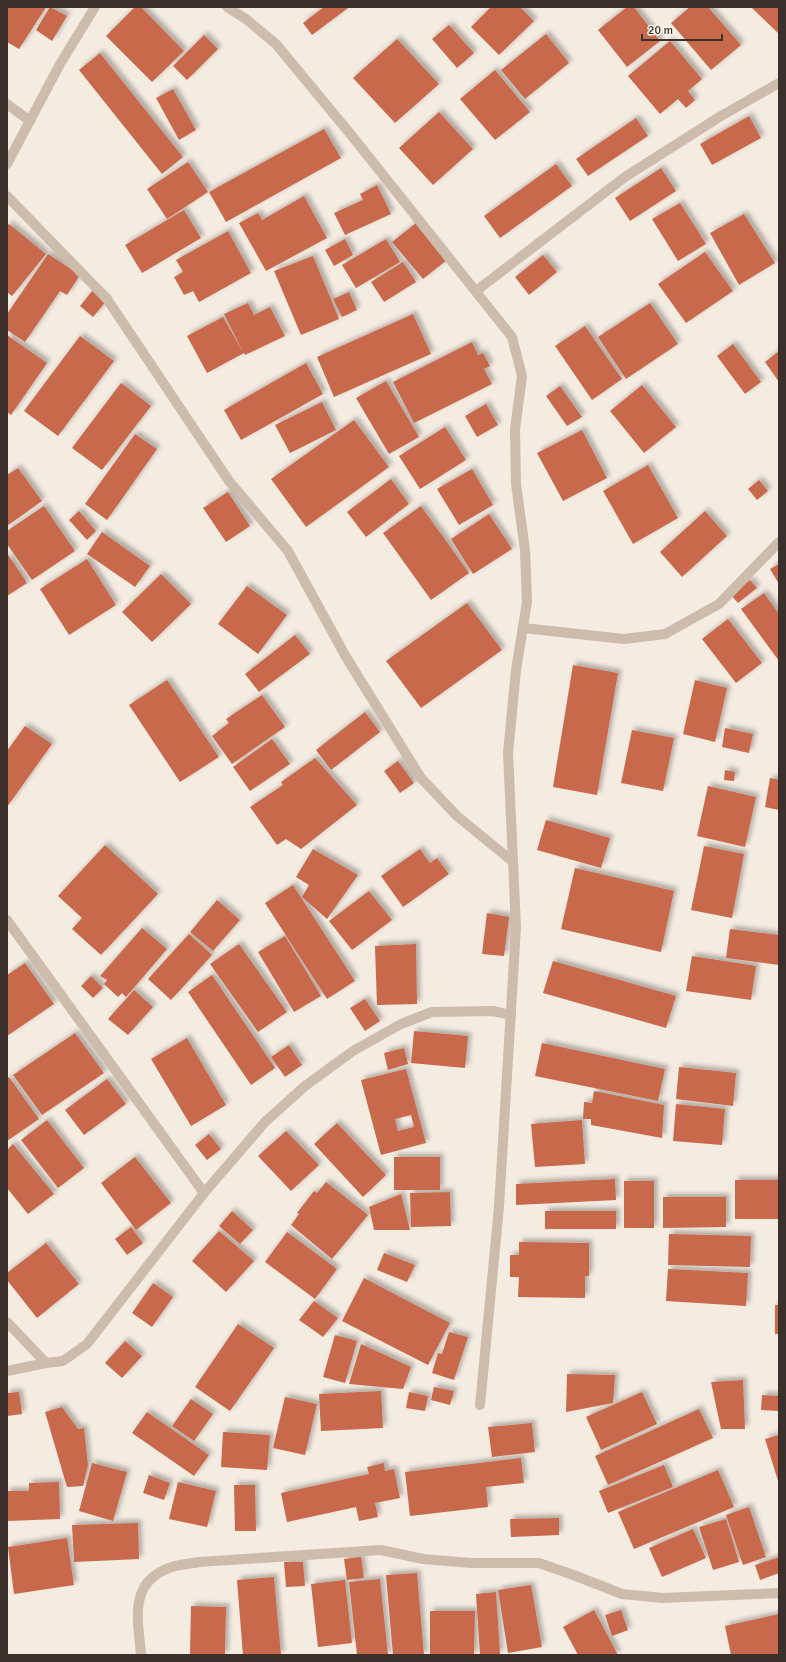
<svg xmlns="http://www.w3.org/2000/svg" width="786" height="1662" viewBox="0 0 786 1662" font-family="Signika,sans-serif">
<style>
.building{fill:#c8694b;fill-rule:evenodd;filter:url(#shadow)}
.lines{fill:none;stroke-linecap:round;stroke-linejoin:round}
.minor{stroke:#cdbbac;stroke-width:10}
</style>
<defs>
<filter id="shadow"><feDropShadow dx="3.5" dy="-3.5" stdDeviation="2" flood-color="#0004"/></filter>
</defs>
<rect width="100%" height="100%" fill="#f4ebe1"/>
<g class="building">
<polygon points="7,7 46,7 19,49 7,42"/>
<polygon points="50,7 67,16 52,41 36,30"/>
<polygon points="135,7 141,7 184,51 152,82 106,36"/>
<polygon points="324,7 348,8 312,35 303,23"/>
<polygon points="491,7 520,7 534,21 499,55 471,27"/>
<polygon points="627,7 634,7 660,41 627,67 598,30"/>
<polygon points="690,7 708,7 741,45 711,70 671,23"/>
<polygon points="751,7 779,7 779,34"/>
<polygon points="449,25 474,53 457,68 432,39"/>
<polygon points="546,34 569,63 525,99 501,70"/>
<polygon points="204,35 218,49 187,80 173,66"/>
<polygon points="397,39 439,84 395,123 353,78"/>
<polygon points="670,41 702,79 688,91 695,100 686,108 678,99 660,114 628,76"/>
<polygon points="100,53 183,157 162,174 79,70"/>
<polygon points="495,70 530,112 495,140 460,99"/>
<polygon points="173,89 196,130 179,140 156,98"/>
<polygon points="439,112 473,149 433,185 399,148"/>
<polygon points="749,116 761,138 712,165 700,144"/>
<polygon points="636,118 648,136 588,176 576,159"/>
<polygon points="324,129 341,158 226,222 209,192"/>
<polygon points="188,162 208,192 167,219 147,189"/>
<polygon points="556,164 572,186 500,238 484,216"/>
<polygon points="661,168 676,191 630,221 615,198"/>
<polygon points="377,185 391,214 345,235 334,213 363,200 360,194"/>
<polygon points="304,196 327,238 266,271 239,223 258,213 262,220"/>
<polygon points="680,203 706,244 678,261 652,219"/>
<polygon points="184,210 201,238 142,273 125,245"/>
<polygon points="744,214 775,263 739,285 710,233"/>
<polygon points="416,223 447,260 423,279 392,242"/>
<polygon points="9,224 46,254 12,296 7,292 7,226"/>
<polygon points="228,231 251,273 199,302 193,291 184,295 174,277 183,272 176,260"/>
<polygon points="345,239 353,255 334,266 325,250"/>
<polygon points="386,239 400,262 356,288 342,265"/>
<polygon points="705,252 733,291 686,323 658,284"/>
<polygon points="48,254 80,275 67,295 60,291 25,342 7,330 7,314"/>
<polygon points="543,255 557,272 529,295 515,277"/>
<polygon points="313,256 339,319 301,335 274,271"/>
<polygon points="403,262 416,282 384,302 371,282"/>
<polygon points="93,290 107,300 93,317 80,306"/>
<polygon points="349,292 357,310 342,317 333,299"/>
<polygon points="248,303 254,315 270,307 285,336 245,355 244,353 207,373 187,336 223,317 243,352 224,314"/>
<polygon points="650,303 678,344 626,379 598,337"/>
<polygon points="413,314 431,354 334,397 317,357"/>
<polygon points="585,326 622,379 592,400 555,346"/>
<polygon points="7,335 47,363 11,415 7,412"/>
<polygon points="80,336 114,361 58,436 24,411"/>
<polygon points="472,342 478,355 483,353 490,366 484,369 492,384 414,423 393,382"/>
<polygon points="733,344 761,382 745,394 717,356"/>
<polygon points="779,351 779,382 765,362"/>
<polygon points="306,363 323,394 241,440 224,410"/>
<polygon points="386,381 419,437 389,454 356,398"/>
<polygon points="121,383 151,406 102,470 72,448"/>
<polygon points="642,385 676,427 644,453 610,411"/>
<polygon points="560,386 582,417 567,426 546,396"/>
<polygon points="322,402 336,430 290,453 275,425"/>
<polygon points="486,404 498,425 477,437 465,416"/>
<polygon points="354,420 389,467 306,527 271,479"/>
<polygon points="445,427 466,460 420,489 399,456"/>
<polygon points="582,430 607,478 563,501 537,453"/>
<polygon points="135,434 157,449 107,520 85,504"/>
<polygon points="648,465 678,518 633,544 603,491"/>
<polygon points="18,468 42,501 7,526 7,475"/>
<polygon points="472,469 493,505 459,525 437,489"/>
<polygon points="391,479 409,504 366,537 347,512"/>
<polygon points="759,480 768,491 757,500 748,489"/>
<polygon points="228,492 250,526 226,542 203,508"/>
<polygon points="44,506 75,551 32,580 7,544 7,531"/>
<polygon points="421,506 469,573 431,600 383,533"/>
<polygon points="79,511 96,531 87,540 69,520"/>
<polygon points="705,511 727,536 682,577 660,552"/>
<polygon points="489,514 512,549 473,574 451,539"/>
<polygon points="102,532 150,566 135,587 87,554"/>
<polygon points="7,553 27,583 7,596"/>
<polygon points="87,559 116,605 69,635 40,589"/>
<polygon points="779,564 779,584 770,569"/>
<polygon points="161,574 191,604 152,642 122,612"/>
<polygon points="750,580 757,588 738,603 731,595"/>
<polygon points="247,586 287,615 258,654 218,624"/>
<polygon points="764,593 779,614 779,661 741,609"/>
<polygon points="467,603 502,650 421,708 386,661"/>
<polygon points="728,619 762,663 736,683 702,639"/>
<polygon points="295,635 310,654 259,692 245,674"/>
<polygon points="573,665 618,673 597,795 553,787"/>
<polygon points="167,680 219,757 180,782 129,705"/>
<polygon points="695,680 727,688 715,742 683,734"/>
<polygon points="262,695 285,727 232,764 212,736 229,723 226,719"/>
<polygon points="365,712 380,732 331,770 316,750"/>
<polygon points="25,726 52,744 7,807 7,751"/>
<polygon points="725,728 753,734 749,753 722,747"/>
<polygon points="632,730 674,738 663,791 621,783"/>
<polygon points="272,739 290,764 250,791 233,767"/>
<polygon points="315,758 357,805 301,849 286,839 277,845 250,807 283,785 281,782"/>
<polygon points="398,761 414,783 400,793 384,771"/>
<polygon points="725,770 735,772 734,781 724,780"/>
<polygon points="770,778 779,780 779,810 765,807"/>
<polygon points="708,786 756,797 745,847 697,836"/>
<polygon points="546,820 610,838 601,868 537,850"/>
<polygon points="105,845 158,894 101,955 72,929 82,918 58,896"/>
<polygon points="704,846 744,854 732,918 691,910"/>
<polygon points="313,849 358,875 327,919 302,897 309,885 296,877"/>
<polygon points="420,849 430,863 437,858 449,874 403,907 381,876"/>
<polygon points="575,868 674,891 661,952 561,929"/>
<polygon points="293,885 355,981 327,999 265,903"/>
<polygon points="369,891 392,920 352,950 329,921"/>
<polygon points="217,900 240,920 213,951 190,932"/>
<polygon points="487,913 509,917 504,956 482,954"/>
<polygon points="142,928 167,949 126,997 122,993 118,997 104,984 107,980 100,976"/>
<polygon points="730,929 779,935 779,965 726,958"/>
<polygon points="189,934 212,955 171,1000 148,979"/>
<polygon points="285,936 321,996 294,1012 258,952"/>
<polygon points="239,944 287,1012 258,1032 210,964"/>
<polygon points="416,944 417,1004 377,1005 375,946"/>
<polygon points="692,956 756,966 751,1000 686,991"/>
<polygon points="553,961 676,996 666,1028 543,993"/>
<polygon points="25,963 54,1004 7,1036 7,975"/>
<polygon points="212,975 275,1068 251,1085 188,992"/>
<polygon points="91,976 103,988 93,998 81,986"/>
<polygon points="134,990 153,1007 128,1035 108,1019"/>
<polygon points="365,999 380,1021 365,1031 350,1008"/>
<polygon points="414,1031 468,1036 465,1068 411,1063"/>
<polygon points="75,1033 104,1073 42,1115 13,1075"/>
<polygon points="187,1038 226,1105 191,1126 151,1059"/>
<polygon points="542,1043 665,1069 658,1101 535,1076"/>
<polygon points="289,1045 302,1065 285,1077 271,1057"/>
<polygon points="404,1048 408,1064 388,1070 384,1053"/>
<polygon points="679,1067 736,1073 733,1106 676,1099"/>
<path d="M406 1069 426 1143 381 1155 361 1080ZM411 1115 414 1127 398 1131 395 1119Z"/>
<polygon points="9,1077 39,1119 7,1141 7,1079"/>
<polygon points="107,1079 126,1104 84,1135 65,1110"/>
<polygon points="594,1091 664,1105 662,1138 591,1125 591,1119 583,1119 584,1102 592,1103"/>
<polygon points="676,1104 725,1109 722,1145 673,1141"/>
<polygon points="47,1120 84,1168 58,1188 21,1140"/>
<polygon points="582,1120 585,1164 535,1167 531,1124"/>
<polygon points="337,1123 386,1175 363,1197 314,1144"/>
<polygon points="286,1131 319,1165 291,1191 258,1156"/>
<polygon points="209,1134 221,1149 207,1160 195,1145"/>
<polygon points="13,1144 54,1194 28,1214 7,1188 7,1150"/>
<polygon points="135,1157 171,1203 136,1230 101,1183"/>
<rect x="394" y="1157" width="46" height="33"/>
<polygon points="615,1179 616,1200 516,1205 516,1184"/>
<rect x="735" y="1180" width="44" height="39"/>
<rect x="624" y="1181" width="30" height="47"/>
<polygon points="326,1182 368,1215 332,1259 291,1225 299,1214 297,1213 314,1191 317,1193"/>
<polygon points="450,1192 451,1226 411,1227 410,1193"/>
<polygon points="401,1194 410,1230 374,1230 369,1207"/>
<polygon points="663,1197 726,1197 726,1227 663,1228"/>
<polygon points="232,1211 253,1230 240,1244 219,1226"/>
<rect x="545" y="1211" width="71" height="18"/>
<polygon points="131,1227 143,1243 127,1255 115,1239"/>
<polygon points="219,1231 254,1261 226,1292 192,1261"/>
<polygon points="287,1232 337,1269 315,1299 265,1262"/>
<polygon points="669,1234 751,1236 750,1267 668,1265"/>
<polygon points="519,1242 589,1243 589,1276 585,1276 585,1298 518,1297 519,1277 510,1277 510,1255 519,1255"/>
<polygon points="46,1243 79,1284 37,1318 7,1280 7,1273"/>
<polygon points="384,1253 415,1265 407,1282 377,1270"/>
<polygon points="668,1269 748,1273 746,1306 666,1301"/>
<polygon points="364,1278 450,1323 428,1365 342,1321"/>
<polygon points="153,1283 173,1297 152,1327 132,1313"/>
<polygon points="314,1301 338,1318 323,1337 299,1320"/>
<rect x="775" y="1305" width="4" height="29"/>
<polygon points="238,1324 274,1348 230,1411 195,1387"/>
<polygon points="449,1332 468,1337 454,1380 432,1373 438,1353 442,1354"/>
<polygon points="335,1335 357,1341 345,1383 323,1377"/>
<polygon points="125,1341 142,1356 122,1378 105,1363"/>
<polygon points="361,1344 411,1367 403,1389 349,1384"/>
<polygon points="567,1374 615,1375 613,1403 566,1412"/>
<polygon points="743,1380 745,1429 721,1429 711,1382"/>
<polygon points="434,1387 454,1391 450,1405 431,1400"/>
<polygon points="381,1391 383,1428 321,1431 319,1394"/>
<polygon points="19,1392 22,1414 7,1416 7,1393"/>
<polygon points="409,1392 428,1396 425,1411 406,1408"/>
<polygon points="642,1392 657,1424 601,1450 586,1417"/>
<polygon points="762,1395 779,1396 779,1411 761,1410"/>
<polygon points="285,1397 317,1404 305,1455 273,1448"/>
<polygon points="191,1399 213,1414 194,1441 172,1426"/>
<polygon points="62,1407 78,1429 84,1428 88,1465 83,1486 67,1487 45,1412"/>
<polygon points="699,1409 713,1438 608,1485 595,1456"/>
<polygon points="147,1412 209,1455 194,1476 132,1433"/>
<polygon points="532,1423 535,1452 492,1457 488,1427"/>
<polygon points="223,1432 270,1435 267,1470 221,1467"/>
<polygon points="779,1435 779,1484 765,1439"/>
<polygon points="521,1458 524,1483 486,1487 488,1507 410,1516 405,1472"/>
<polygon points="92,1463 127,1472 113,1521 79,1511"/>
<polygon points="384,1463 385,1471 394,1469 400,1498 375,1503 378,1517 359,1521 356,1507 287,1522 281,1493 369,1474 367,1467"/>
<polygon points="664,1465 673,1487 608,1513 599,1491"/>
<polygon points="718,1470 734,1507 634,1549 618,1512"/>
<polygon points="149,1475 170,1483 164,1500 143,1493"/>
<polygon points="59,1482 60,1519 7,1521 7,1491 29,1491 29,1483"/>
<polygon points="178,1482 216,1491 207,1527 169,1519"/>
<polygon points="234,1485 255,1485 256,1531 235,1531"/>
<polygon points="749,1507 766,1557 743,1565 726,1515"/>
<polygon points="559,1518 559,1535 511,1537 510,1519"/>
<polygon points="726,1519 739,1562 713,1570 699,1527"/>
<polygon points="138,1523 139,1559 74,1562 72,1525"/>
<polygon points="693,1529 706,1558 662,1577 649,1548"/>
<polygon points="67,1538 74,1585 14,1594 8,1547"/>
<polygon points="361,1557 364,1578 347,1580 344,1559"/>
<polygon points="779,1557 779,1573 760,1580 755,1565"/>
<polygon points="284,1562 303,1562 305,1586 286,1587"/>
<polygon points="417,1573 424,1655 393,1655 386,1575"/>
<polygon points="274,1577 281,1655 243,1655 237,1580"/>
<polygon points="380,1579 388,1655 357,1655 349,1582"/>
<polygon points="345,1580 352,1643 318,1647 311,1584"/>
<polygon points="531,1585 542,1647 508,1653 498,1590"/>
<polygon points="496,1592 500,1654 480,1655 476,1594"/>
<polygon points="191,1606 226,1607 225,1655 190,1655"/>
<polygon points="594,1610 618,1655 578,1655 563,1627"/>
<polygon points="621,1610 628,1630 612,1636 605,1615"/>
<polygon points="430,1611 475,1611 474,1655 430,1655"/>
<polygon points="779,1614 779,1655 731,1655 725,1626"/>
</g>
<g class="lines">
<g class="minor">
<polyline points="227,7 246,19 276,44 352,136 512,337 522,376 515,429 516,484 525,550 527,602 516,670 508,753 516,927 499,1207 480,1405"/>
<polyline points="7,104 30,121"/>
<polyline points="7,164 60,64 95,7"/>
<polyline points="7,196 107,299 229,481 288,551 346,657 421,778 457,816 512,861"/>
<polyline points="476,291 625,177 721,116 779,83"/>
<polyline points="523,628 624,639 665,634 719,604 779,542"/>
<polyline points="7,920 204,1193"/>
<polyline points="7,1322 46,1363"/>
<polyline points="7,1371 46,1363 63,1361 87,1344 204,1193 265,1122 305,1086 353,1051 401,1024 432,1012 493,1011 511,1015"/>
<path d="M141 1655C138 1619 128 1581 172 1567 180 1564 190 1564 199 1562L381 1550 423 1559 471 1563H539L576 1576 622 1594 663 1598 779 1593"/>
</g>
</g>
<rect width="786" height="1662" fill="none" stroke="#3b302b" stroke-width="16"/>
<path d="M642 34v6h80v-6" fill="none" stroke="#3b302b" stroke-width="2"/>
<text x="648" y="34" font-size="12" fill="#3b302b" stroke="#fbf5ee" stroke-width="3" paint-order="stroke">20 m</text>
</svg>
